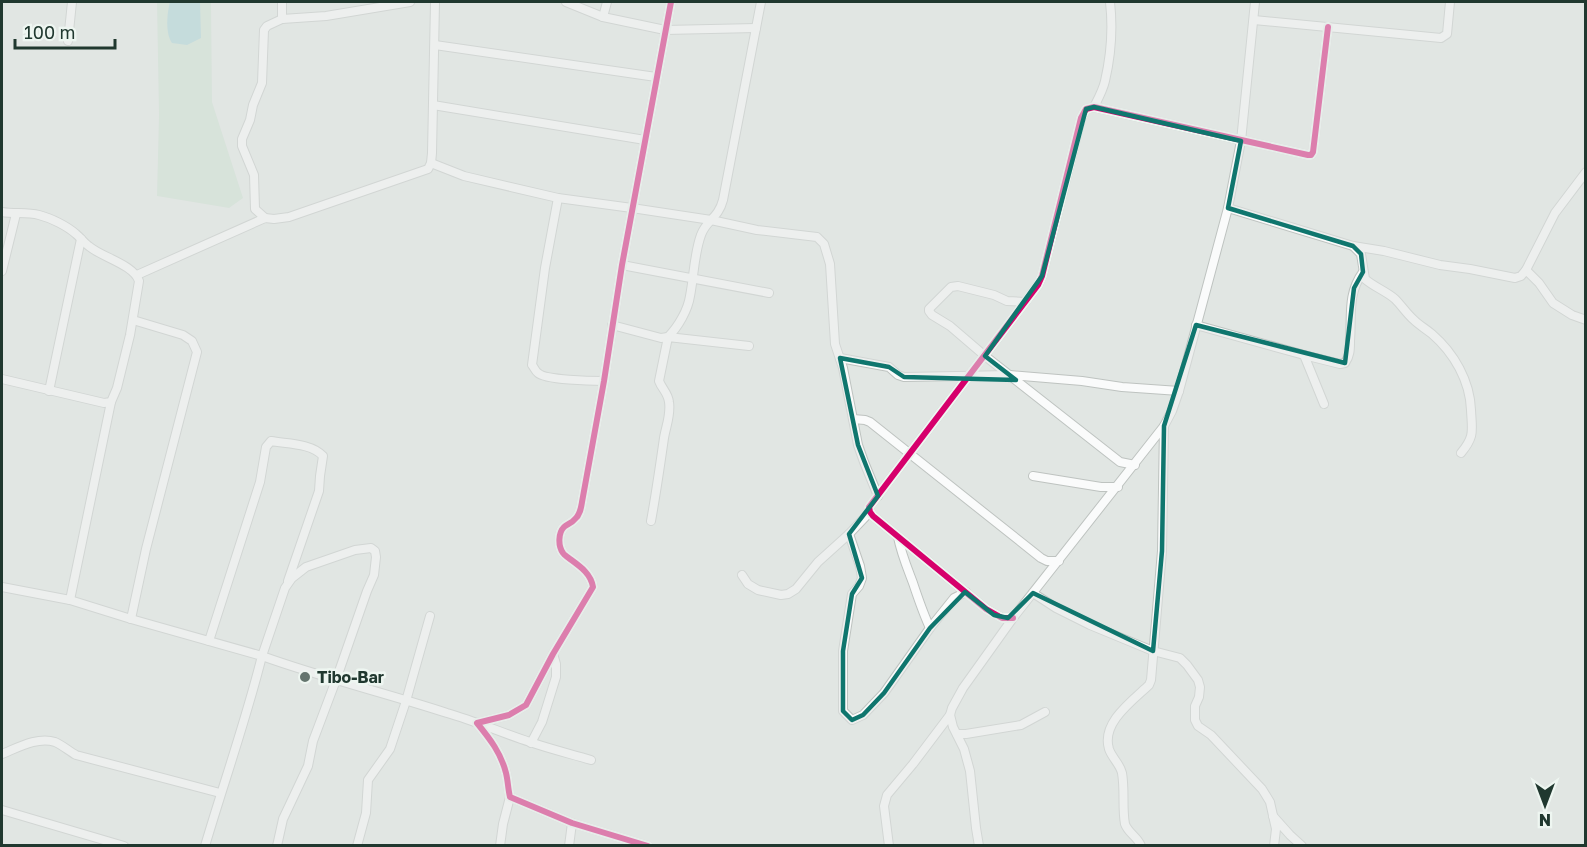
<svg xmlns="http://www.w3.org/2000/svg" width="1587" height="847" viewBox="0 0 1587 847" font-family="'Golos Text',sans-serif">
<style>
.green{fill:#cadfcf}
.water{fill:#a3d0d3}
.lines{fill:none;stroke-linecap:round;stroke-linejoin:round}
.minor-casing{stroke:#bec3c0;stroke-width:10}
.minor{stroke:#fafbfb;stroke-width:8}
.cycleway-casing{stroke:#eef6f1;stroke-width:10}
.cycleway{stroke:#d6006c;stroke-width:6}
.marked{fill:none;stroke:#0f766e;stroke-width:4.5;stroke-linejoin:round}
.poi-dot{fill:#64756e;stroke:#eef6f1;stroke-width:2}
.labels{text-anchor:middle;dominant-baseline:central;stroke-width:5;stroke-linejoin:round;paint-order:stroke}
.poi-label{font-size:16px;font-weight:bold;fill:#20382f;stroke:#eef6f1;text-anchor:start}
</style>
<rect width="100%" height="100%" fill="#e1e6e3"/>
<polygon class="green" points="157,2 211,2 212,102 243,198 229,208 157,196 159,115"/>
<path class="water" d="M170 2H200L201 38 187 45 172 43C165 33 167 13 170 2Z"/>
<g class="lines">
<g class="minor-casing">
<g id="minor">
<polyline points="566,2 603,17 665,30 756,28"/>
<polyline points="603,17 607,2"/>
<polyline points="282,19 282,2"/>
<polyline points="1254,20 1441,38 1447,34 1450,2"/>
<polyline points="68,41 72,2"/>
<polyline points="435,45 656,77"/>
<polyline points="433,105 645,140"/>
<path d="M1094 107C1098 99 1103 90 1105 81 1111 55 1113 28 1110 2"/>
<polyline points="431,163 464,176 558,198 632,208 711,220 757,230 817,237 824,244 830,264 835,344 843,368 858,445 864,462 878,496"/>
<path d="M558 198 545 268 532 365C534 367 535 371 538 373 545 380 592 381 604 381"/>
<polyline points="1228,208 1353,246 1384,251 1440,265 1470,269 1515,278 1521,276 1526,270 1555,213 1586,172"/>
<path d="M2 212C14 214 27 212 39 215 51 218 67 226 76 234 81 238 85 244 90 247 102 257 134 265 139 281L130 335 117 388 111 402 104 403 2 379"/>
<polyline points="265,218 255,209 254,175 242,146 242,139 250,120 253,105 262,83 264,30 267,26 282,19 326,16 410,2"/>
<path d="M1353 246 1361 254 1365 279C1374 287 1386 291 1395 299 1402 306 1407 314 1414 320 1419 325 1426 329 1432 334 1454 353 1470 381 1471 410 1472 431 1475 436 1461 453"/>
<polyline points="622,265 769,293"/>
<polyline points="1526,270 1539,283 1553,303 1572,315 1586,320"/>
<polyline points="2,271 16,214"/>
<polyline points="137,275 265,218 274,219 289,217 428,169 431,163 432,153 435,2"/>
<polyline points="1025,302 1007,301 994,295 958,286 951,287 929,309 929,311 932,315 950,326 985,356 1120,462 1135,465"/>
<path d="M612 325 661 338 668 337C678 327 688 310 690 296 694 276 694 254 701 235 706 220 718 219 723 200L761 2"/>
<polyline points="1196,325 1304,355 1324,404"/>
<path d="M1304 355 1340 364 1345 363C1350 356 1350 349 1350 341 1352 316 1347 294 1363 272"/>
<polyline points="840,358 889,367 898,375 904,377 1010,375 1082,381 1122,387 1179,391"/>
<polyline points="49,391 81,239"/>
<polyline points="853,419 865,420 870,422 1041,558 1047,561 1059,561"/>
<polyline points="1033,476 1101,487 1118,487"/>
<path d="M651 521C656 494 660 466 664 438 666 426 671 415 669 402 668 393 662 389 659 381L668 337 749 346"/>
<polyline points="849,534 860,566 862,578 859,586 852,594 843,651 843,711 852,720 863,715 884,693 930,628 954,598 966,592"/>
<path d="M898 537C901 553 907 567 913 583 918 598 923 613 930 628"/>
<polyline points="742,575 748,584 758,590 781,595 788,594 796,589 818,562 849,534 870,512"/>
<path d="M2 587 70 600 131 619 262 656C246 720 224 782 205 846"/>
<polyline points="1033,593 1056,608 1090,625 1153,651 1180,658 1187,665 1198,680 1200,687 1199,697 1195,706 1195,720 1198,726 1211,735 1262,789 1270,802 1276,829 1274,846"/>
<polyline points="70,600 111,402"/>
<polyline points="1013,618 1002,618 986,609 873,516 870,512 869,507 1038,285 1042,276 1081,118 1086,109 1094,107 1308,155 1311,155 1313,152 1328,27"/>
<polyline points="131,619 146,549 197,352 192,341 183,335 133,320"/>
<path d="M209 641 260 482 266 447 271 441C287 444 311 443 323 456L320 476 319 491 288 581"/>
<polyline points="957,734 966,734 1021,725 1045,712"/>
<polyline points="531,743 542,722 556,677 556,664 553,654"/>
<path d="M2 754C17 748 38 736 55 742 62 745 69 751 76 755L220 793"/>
<polyline points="2,810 124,846"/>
<polyline points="1273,816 1290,835 1302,846"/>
<path d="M277 846 283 819 308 766 313 741 336 680 367 591 374 575 376 557 375 551 371 548 355 550 306 567 292 578 285 588 262 656C323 678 386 693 447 713 475 721 502 733 530 742 550 749 571 754 591 760"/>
<polyline points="357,846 366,813 368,780 390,749 406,701 430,616"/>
<polyline points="500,846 503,824 510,797"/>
<polyline points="569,846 572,823"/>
<path d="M648 846 572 823 510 797C508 789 508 781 506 773 501 753 490 739 477 723L509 715 526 705 553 654 593 587C591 574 581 567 570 559 570 559 563 554 563 553 558 546 558 533 564 527 567 524 572 523 575 519 580 515 581 508 582 502L604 381 622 265 671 2"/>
<polyline points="889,846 884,806 887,795 913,764 950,715"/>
<polyline points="979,846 976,828 970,771 964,749 953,727 950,715 952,708 963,688 1013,618 1164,426 1172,411 1179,391 1228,208 1241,141 1255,2"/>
<path d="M1141 846C1138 837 1128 833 1125 824 1122 808 1125 790 1122 773 1120 764 1112 758 1109 749 1101 723 1132 701 1149 685L1151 680 1162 551 1164 426"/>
</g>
</g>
<use href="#minor" class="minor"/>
<g class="cycleway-casing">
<g id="cycleway">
<polyline points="1013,618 1002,618 986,609 873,516 870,512 869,507 1038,285 1042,276 1081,118 1086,109 1094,107 1308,155 1311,155 1313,152 1328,27"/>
<path d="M648 846 572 823 510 797C508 789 508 781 506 773 501 753 490 739 477 723L509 715 526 705 553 654 593 587C591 574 581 567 570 559 570 559 563 554 563 553 558 546 558 533 564 527 567 524 572 523 575 519 580 515 581 508 582 502L604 381 622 265 671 2"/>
</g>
</g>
<use href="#cycleway" class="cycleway"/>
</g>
<path d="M0 0H1587V847H0ZM1094 107 1241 141 1228 208 1353 246 1361 254 1363 272 1354 288 1345 363 1196 325 1164 426 1162 551 1153 651 1033 593 1008 618 994 615 965 592 930 628 884 693 863 715 852 720 843 711V651L852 594 862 578 849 534 878 496 858 445 840 358 889 367 904 377 1016 380 985 356 1042 276 1086 109Z" fill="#e1e6e3" fill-opacity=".55" fill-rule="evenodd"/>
<path class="marked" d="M1094 107 1241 141 1228 208 1353 246 1361 254 1363 272 1354 288 1345 363 1196 325 1164 426 1162 551 1153 651 1033 593 1008 618 994 615 965 592 930 628 884 693 863 715 852 720 843 711V651L852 594 862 578 849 534 878 496 858 445 840 358 889 367 904 377 1016 380 985 356 1042 276 1086 109Z"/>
<circle class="poi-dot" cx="305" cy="677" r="6"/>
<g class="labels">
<g class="poi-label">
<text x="317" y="677">Tibo-Bar</text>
</g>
</g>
<rect width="1587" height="847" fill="none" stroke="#20382f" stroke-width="6"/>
<g transform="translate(1545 805) rotate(180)" stroke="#eef6f1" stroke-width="4.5" paint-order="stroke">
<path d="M0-4.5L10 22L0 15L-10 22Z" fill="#20382f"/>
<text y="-9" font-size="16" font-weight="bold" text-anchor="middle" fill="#20382f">N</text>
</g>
<path d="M15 39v9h100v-9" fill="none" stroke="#20382f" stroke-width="3"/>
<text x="24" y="39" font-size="18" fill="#20382f" stroke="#eef6f1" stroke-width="4.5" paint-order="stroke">100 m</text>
</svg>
